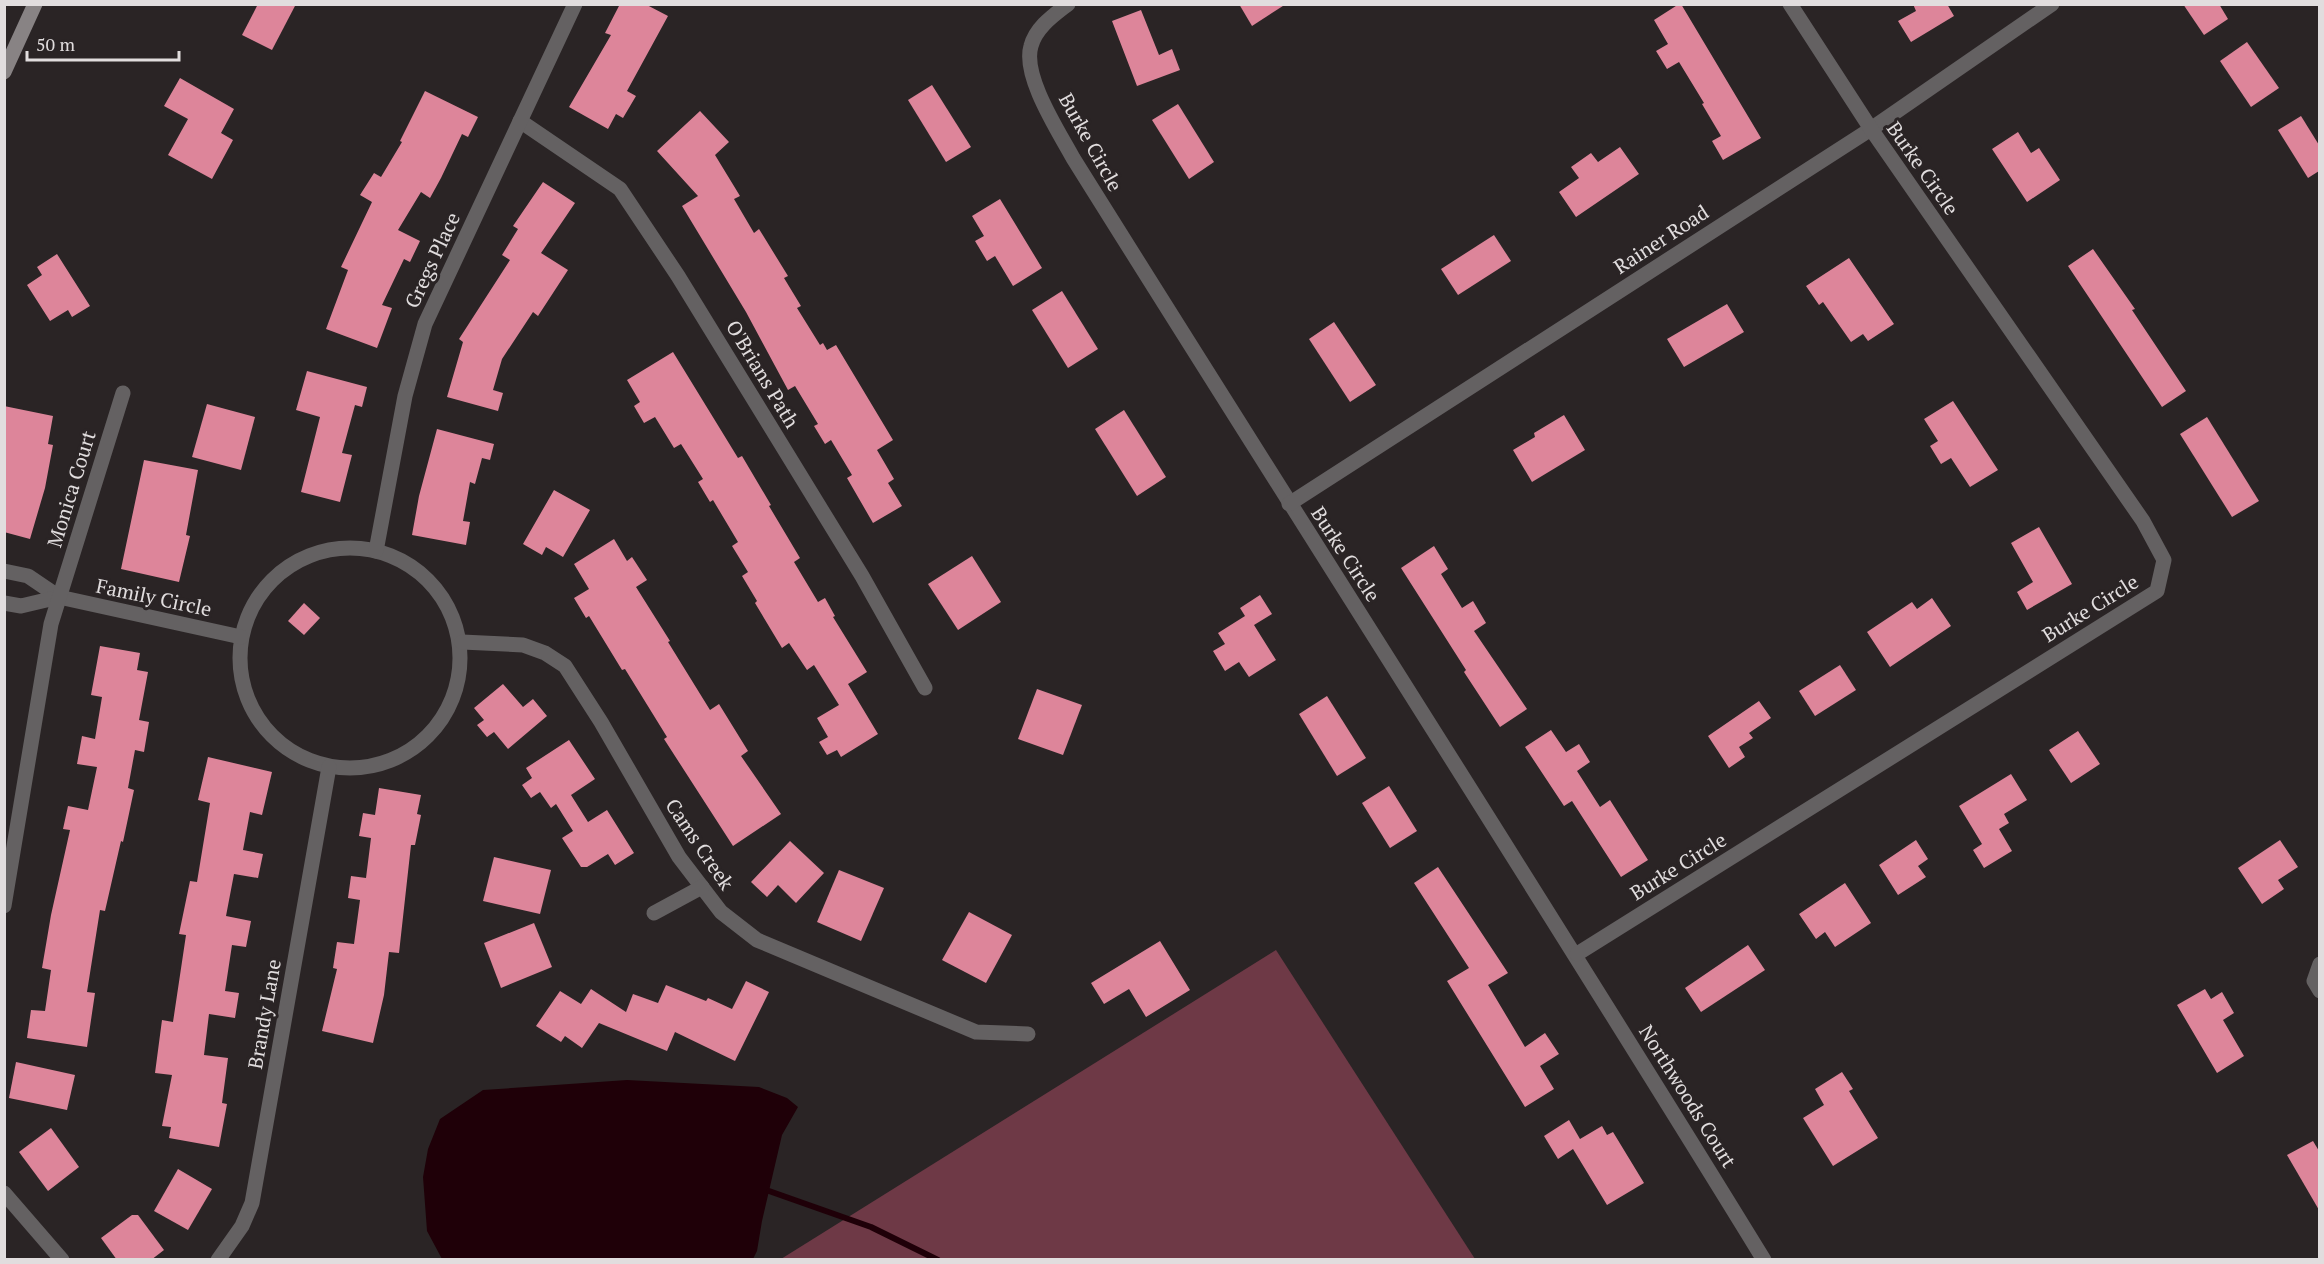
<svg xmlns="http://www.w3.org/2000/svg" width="2324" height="1264" viewBox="0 0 2324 1264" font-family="'PT Serif',serif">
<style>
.green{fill:#6e3946}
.water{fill:#1f0008}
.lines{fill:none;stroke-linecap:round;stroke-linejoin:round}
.stream{stroke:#1f0008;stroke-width:6}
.building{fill:#dd859a}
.minor{stroke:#646162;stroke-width:15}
.secondary{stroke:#888384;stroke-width:15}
.labels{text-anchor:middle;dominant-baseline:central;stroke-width:6;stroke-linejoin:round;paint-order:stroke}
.street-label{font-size:20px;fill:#e1ddde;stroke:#2a2425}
</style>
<rect width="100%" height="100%" fill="#2a2425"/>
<polygon class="green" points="1276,950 1475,1259 781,1259"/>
<polygon class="water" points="627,1080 759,1087 787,1098 798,1107 782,1135 762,1221 757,1251 753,1259 442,1259 427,1231 423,1177 428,1149 440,1119 483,1090"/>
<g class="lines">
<polyline class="stream" points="769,1191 871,1227 938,1260"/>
</g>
<g class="building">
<polygon points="258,4 296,4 272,50 242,35"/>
<polygon points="620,4 645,4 668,16 627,91 636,96 623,118 616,114 608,129 569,107 611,35 605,33"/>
<polygon points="1239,4 1286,4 1252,26"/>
<polygon points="1679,4 1681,4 1761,138 1723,160 1712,141 1721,136 1702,104 1704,103 1679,62 1667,69 1656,51 1668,44 1654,20"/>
<polygon points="1913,4 1947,4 1954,16 1911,42 1898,21 1916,11"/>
<polygon points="2183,4 2219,4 2228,19 2204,35"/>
<polygon points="1141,10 1159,55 1172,49 1180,70 1137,86 1112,21"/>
<polygon points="2247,42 2279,88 2251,107 2220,61"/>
<polygon points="180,78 234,109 221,133 233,140 212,179 168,155 188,119 164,106"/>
<polygon points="932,85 971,147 946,162 908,100"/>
<polygon points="425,91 478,117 468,137 462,134 441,178 430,198 421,192 398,230 420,241 410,262 404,259 382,305 392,308 377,348 326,329 348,270 341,267 372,202 360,195 374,173 381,177 402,142 400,141"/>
<polygon points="1178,104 1214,162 1189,179 1152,120"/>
<polygon points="700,111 729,142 715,155 740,196 734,199 754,233 759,229 788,276 784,278 801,306 797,308 820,345 823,343 827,350 836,345 893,440 877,450 894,479 888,483 902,506 873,523 847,478 852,475 831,440 825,444 814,426 818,424 795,386 788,390 746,312 682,206 698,196 657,151"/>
<polygon points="2301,116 2319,145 2319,171 2308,178 2278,130"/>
<polygon points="2018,132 2031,153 2039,148 2060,180 2027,202 1992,149"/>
<polygon points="1620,147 1639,174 1576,217 1559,192 1579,178 1571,167 1591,153 1598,162"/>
<polygon points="543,182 575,203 541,253 568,270 538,316 533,312 502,359 493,390 503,393 498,411 447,397 463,342 459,339 510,260 502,255 518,229 513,226"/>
<polygon points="1000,199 1042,268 1013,286 995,256 987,261 975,241 984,236 972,216"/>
<polygon points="1494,235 1511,261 1458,295 1441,269"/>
<polygon points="2093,249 2135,309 2132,310 2186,391 2162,407 2068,266"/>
<polygon points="57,254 90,306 72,317 68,310 50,321 27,285 42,275 37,267"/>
<polygon points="1849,258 1894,324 1868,341 1863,334 1851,342 1823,302 1819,305 1806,286"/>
<polygon points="1062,291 1098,349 1068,368 1032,310"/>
<polygon points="1727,304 1744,332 1684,367 1667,339"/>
<polygon points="1334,322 1376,385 1350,402 1309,339"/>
<polygon points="673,352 738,458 742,456 771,505 769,506 800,558 794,562 818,602 825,598 835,616 833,617 867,672 848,684 878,734 841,757 837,750 827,755 819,742 828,737 817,718 839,705 814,665 807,670 789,643 782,648 755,603 757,601 742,576 748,572 732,546 738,542 713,500 710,502 698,482 703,479 681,444 674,448 655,417 644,423 634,406 640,402 627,380"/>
<polygon points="307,371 367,387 362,407 355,405 342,453 352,455 340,502 301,492 320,417 296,410"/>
<polygon points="1953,401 1998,470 1970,487 1951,458 1941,464 1930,446 1938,441 1924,419"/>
<polygon points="207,404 255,417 241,470 192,457"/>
<polygon points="4,406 53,416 48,444 53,445 45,488 30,539 4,532"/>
<polygon points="1124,410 1166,477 1137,496 1095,429"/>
<polygon points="1564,415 1585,450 1532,482 1513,450 1535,437 1534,433"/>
<polygon points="2207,417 2259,501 2232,517 2180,434"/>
<polygon points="437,429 494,444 490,460 482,458 475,484 470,482 463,521 470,522 466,545 412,535 419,496"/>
<polygon points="144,460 198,470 186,535 190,536 179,582 121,569"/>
<polygon points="554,490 590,510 563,557 546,547 542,555 523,544"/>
<polygon points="2039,527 2072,584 2027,610 2017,592 2033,582 2011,543"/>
<polygon points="614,539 627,561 632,557 647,580 636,587 670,641 668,642 710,710 719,704 748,751 741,756 781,814 733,846 664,739 667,737 625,669 622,670 589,616 586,618 574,598 589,589 574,564"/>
<polygon points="1434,546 1448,569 1441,574 1462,608 1473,601 1486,623 1474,631 1527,709 1500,727 1464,672 1466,670 1401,568"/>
<polygon points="972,556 1001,602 958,630 928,584"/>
<polygon points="1260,595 1272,614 1254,625 1276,660 1249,677 1239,662 1225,671 1213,651 1225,644 1218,633 1245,616 1240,608"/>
<polygon points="1932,598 1951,626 1890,667 1867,632 1912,602 1917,609"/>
<polygon points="304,603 320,618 304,635 288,621"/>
<polygon points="100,646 140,653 137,670 148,672 139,720 149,722 144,752 135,750 128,788 134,790 123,842 121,841 105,911 100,910 87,992 95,993 87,1047 27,1038 31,1010 45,1011 51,970 42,968 51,915 70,830 63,829 68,806 88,810 97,767 77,764 82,736 95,739 102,697 91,695"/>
<polygon points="1840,665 1856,690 1815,716 1799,691"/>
<polygon points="503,684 523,707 533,699 547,716 508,749 494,732 487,737 477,725 484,720 474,708"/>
<polygon points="1037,689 1082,705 1063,755 1018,739"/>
<polygon points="1327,696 1366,758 1337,776 1299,714"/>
<polygon points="1759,701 1771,718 1749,733 1753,738 1739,747 1745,757 1729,768 1708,736"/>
<polygon points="1551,730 1566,752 1579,744 1590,762 1577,771 1600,807 1610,800 1648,860 1621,877 1572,801 1564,806 1525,747"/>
<polygon points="2078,731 2100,764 2071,783 2049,750"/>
<polygon points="569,740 595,779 571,795 588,822 607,810 634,853 615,865 608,854 587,867 581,867 562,838 573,831 556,804 551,808 540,792 531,798 522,785 532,778 526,768"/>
<polygon points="208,757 272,772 262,815 250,812 243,850 263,854 258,878 234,874 226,916 251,921 246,947 232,945 225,991 239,993 235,1018 209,1014 204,1055 228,1058 222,1103 227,1104 219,1147 169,1138 171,1127 162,1126 172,1075 155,1073 162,1020 173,1022 186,935 179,934 190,881 197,882 210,803 198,800"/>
<polygon points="2011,774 2027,800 2004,814 2009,823 1999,829 2012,851 1984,868 1973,850 1982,844 1959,806"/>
<polygon points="1389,786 1417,831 1390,848 1362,803"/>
<polygon points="379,788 421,795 417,814 421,815 415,845 411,845 399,953 389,952 384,995 373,1043 322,1031 337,969 333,968 337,942 354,944 360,900 348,898 351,876 366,878 371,838 359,836 363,813 375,815"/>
<polygon points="1916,840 1928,859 1918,866 1926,877 1898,895 1879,865"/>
<polygon points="2280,840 2298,867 2278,880 2284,889 2262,904 2238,868"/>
<polygon points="790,841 824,873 796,903 778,885 767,897 751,882"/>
<polygon points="494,857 551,870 540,914 483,901"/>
<polygon points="1438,867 1508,973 1488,985 1525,1047 1545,1033 1559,1054 1540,1066 1554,1089 1525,1107 1447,981 1469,968 1414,883"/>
<polygon points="839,870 884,888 861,941 817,922"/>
<polygon points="1845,883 1871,923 1835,947 1825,932 1816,939 1799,914"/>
<polygon points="969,912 1012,935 986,983 942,960"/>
<polygon points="534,923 552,967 501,988 484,943"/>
<polygon points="1160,941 1190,990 1146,1017 1129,989 1104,1004 1091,983"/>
<polygon points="1748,945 1765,970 1701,1012 1685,988"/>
<polygon points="746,981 769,992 735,1061 675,1032 667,1051 599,1023 582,1048 565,1036 561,1042 536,1026 560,991 581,1004 591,989 626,1012 633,994 658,1003 666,985 706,1001 708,998 732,1009"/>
<polygon points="2205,989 2211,999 2222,992 2234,1013 2223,1020 2244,1056 2217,1073 2177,1005"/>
<polygon points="16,1062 75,1075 67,1110 9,1098"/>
<polygon points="1842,1072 1853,1089 1849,1091 1878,1138 1833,1166 1803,1118 1824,1105 1815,1089"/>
<polygon points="1569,1120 1580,1139 1602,1126 1607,1135 1613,1132 1644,1183 1607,1205 1573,1149 1558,1159 1544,1136"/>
<polygon points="51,1128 79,1167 48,1191 19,1152"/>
<polygon points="2313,1141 2319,1151 2319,1210 2287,1155"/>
<polygon points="178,1169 212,1189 188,1230 154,1211"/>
<polygon points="132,1215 138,1215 164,1250 151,1260 117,1260 101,1238"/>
</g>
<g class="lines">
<g class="minor">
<path d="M1068 4C1054 15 1036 27 1031 46 1022 76 1059 132 1073 158 1303 526 1537 890 1764 1260"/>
<polyline points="520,121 620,189 678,276 862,576 925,688"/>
<polyline points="1289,504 1871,129 2052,4"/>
<circle cx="350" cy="658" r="110"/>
<polyline points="376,551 405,396 425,324 575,4"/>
<polyline points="4,571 28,576 59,597 241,637"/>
<polyline points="4,603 21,606 59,597"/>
<polyline points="462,642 523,645 545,653 565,666 601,722 679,857 721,912 757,940 976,1032 1028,1034"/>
<polyline points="4,906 51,624 123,393"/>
<polyline points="654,913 702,887"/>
<polyline points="1577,954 2157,591 2164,560 2143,521 1871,129 1790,4"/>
<polyline points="2320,964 2314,981 2320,991"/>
<polyline points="4,1193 62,1260"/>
<polyline points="218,1260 242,1226 252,1203 329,767"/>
</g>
<polyline class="secondary" points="4,72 35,4"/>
</g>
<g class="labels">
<g class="street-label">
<text transform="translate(1091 142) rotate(61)">Burke Circle</text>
<text transform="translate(1923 168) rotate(55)">Burke Circle</text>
<text transform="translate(1661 239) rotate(-33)">Rainer Road</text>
<text transform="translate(432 260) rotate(-65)">Gregs Place</text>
<text transform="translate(763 374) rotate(59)">O'Brians Path</text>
<text transform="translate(71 489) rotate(-73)">Monica Court</text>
<text transform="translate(1346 554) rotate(57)">Burke Circle</text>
<text transform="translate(154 597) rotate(12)">Family Circle</text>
<text transform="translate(2090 608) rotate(-32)">Burke Circle</text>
<text transform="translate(700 844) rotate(56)">Cams Creek</text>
<text transform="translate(1678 866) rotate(-32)">Burke Circle</text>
<text transform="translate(264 1014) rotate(-80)">Brandy Lane</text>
<text transform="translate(1688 1096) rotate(58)">Northwoods Court</text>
</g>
</g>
<rect width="2324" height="1264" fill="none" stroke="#e1ddde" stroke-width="12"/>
<path d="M27 51v9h152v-9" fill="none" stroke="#e1ddde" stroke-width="3"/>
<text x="36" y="51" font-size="18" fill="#e1ddde" stroke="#2a2425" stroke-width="4.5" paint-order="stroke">50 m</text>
</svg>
